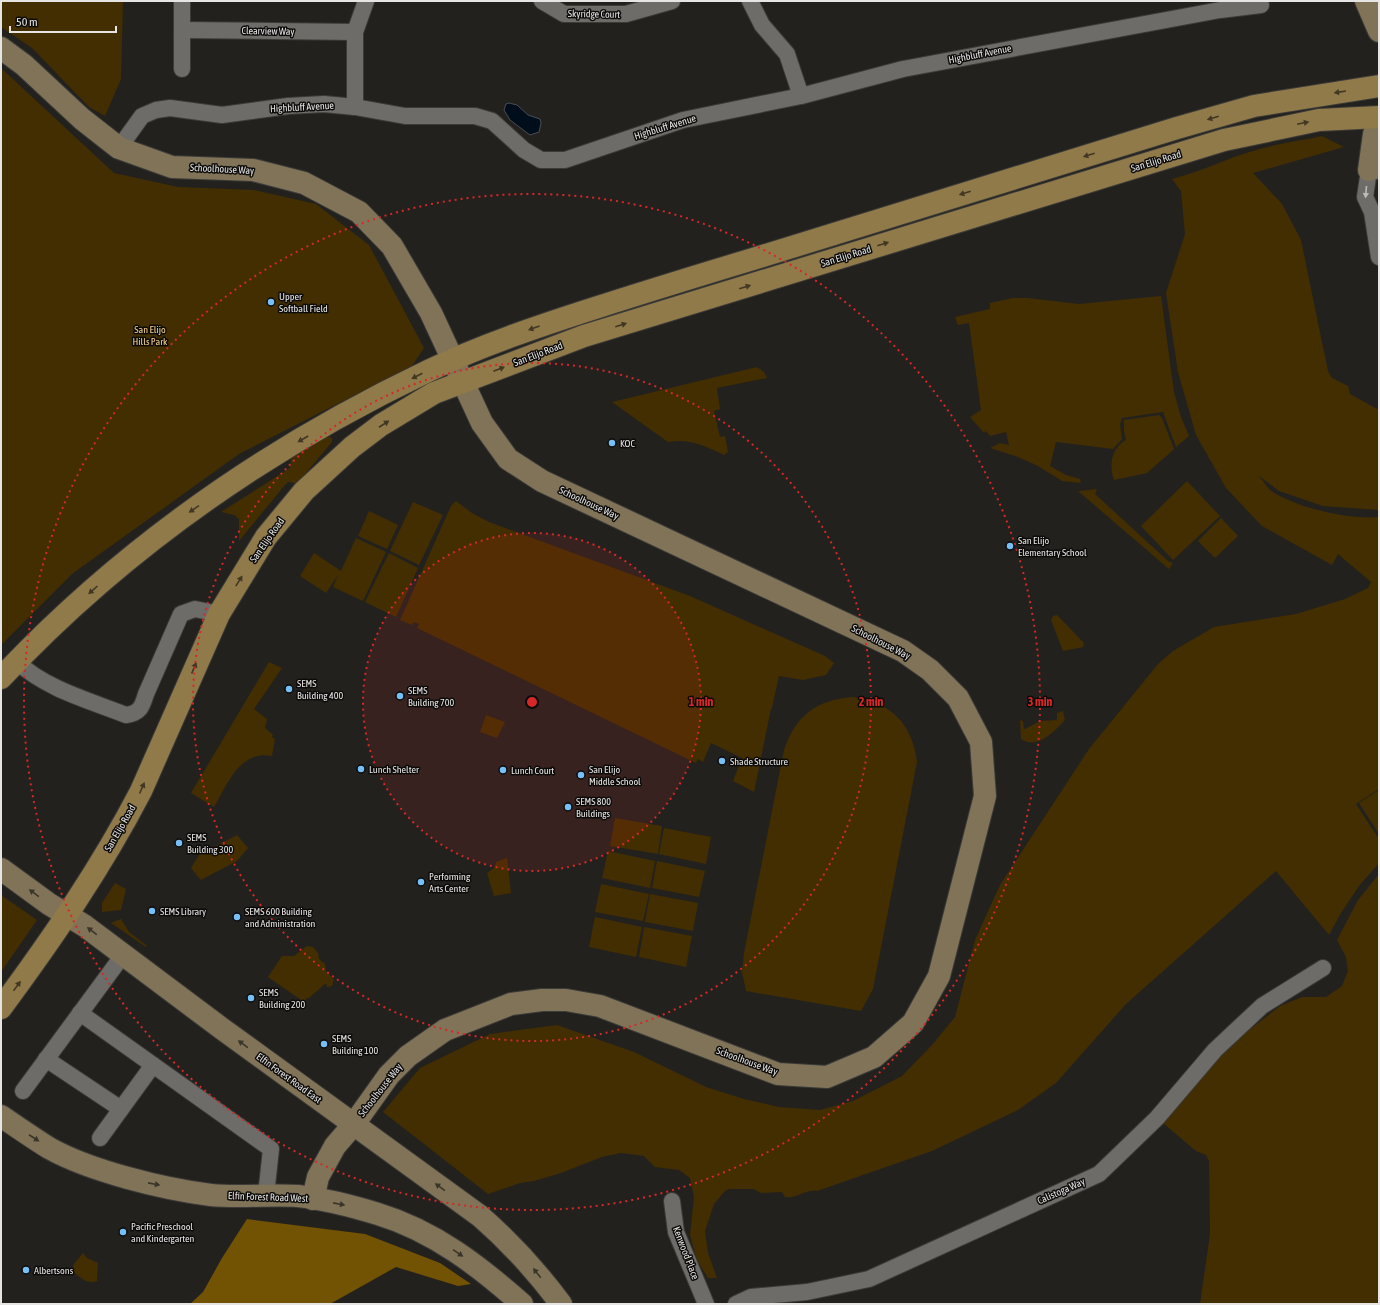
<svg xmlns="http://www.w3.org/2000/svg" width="1380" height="1305" viewBox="0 0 1380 1305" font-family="'Asap Condensed',sans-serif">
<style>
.green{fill:#422e00}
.forest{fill:#725203}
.water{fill:#000d1a;stroke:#454e56}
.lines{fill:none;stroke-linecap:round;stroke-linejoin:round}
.street-casing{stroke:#3c3b38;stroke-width:18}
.secondary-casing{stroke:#3c3b38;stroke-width:24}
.primary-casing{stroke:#3c3b38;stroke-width:24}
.street{stroke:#6e6c68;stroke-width:16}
.secondary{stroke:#807358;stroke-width:22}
.primary{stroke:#917a49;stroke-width:22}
.oneway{fill:#413723}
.oneway2{fill:#bcbbb8}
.oneway3{fill:#3a3529}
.ring{fill:none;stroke:#d62828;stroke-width:2;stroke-dasharray:2 4}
.poi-dot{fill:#77c0f7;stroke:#0c0b0a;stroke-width:1.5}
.labels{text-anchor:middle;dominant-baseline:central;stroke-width:3;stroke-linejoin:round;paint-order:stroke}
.street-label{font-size:10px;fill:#e6e5e3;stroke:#0c0b0a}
.poi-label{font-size:10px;fill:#e6e5e3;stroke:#0c0b0a;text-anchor:start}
.park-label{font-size:10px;fill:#fad48d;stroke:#0c0b0a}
.centre{fill:#d62828;stroke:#0c0b0a;stroke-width:2}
.ring-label{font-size:12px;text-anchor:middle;font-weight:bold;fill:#d62828;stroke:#0c0b0a;stroke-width:3;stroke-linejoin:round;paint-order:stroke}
</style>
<rect width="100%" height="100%" fill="#23211e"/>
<g class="green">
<polygon points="1,1 123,1 121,79 105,116 89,107 32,48 1,27"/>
<polygon points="1,68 114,173 178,187 254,190 316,204 369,245 424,348 412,366 239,454 72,574 1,645"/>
<path d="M1322 136 1344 147 1253 173 1282 204 1301 240 1328 371 1332 378 1348 386 1350 394 1379 410V510L1323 506 1279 491 1258 475C1262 479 1266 486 1270 490 1293 507 1349 520 1379 517V789L1356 804 1379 839V863L1359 886 1341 913 1329 935 1276 871 1126 1004 1056 1083 1018 1110 932 1151 817 1191C805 1189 797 1199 785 1197L782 1192 761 1193 753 1189H729L725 1191 714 1204 705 1231 708 1253 717 1278H708L697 1260 690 1235 694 1197 690 1178 679 1170 655 1167 644 1156 621 1153 602 1157 561 1173 534 1181 520 1183 488 1194 383 1112 420 1068 490 1034 557 1025 634 1052 706 1087 744 1099 779 1107 820 1110 853 1101 902 1076 932 1045 955 1017 975 940 1000 885 1089 749 1158 664 1173 651 1214 627 1296 614 1345 599 1368 588 1371 582 1338 554 1332 565 1262 526 1226 488 1196 435 1178 372 1166 293 1185 234 1181 191 1172 179C1200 172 1225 159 1253 151 1275 144 1299 141 1322 136Z"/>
<polygon points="1161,296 1174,392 1181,417 1189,436 1176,447 1163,412 1122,418 1120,424 1122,439 1113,449 1056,442 1050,466 1066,475 1080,479 1081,483 1062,481 1038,466 1018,457 990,448 1000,443 1009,445 1006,432 990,436 986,431 984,433 970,417 981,410 969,323 958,325 955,317 990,309 990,303 1013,298 1028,298 1079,304"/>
<path d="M757 367 764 372 767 378 717 388 720 409 714 411 720 437 725 436 728 452 724 455C705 446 689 438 668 442L612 402Z"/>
<path d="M1159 415 1162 418 1174 449 1172 451 1147 473 1114 480C1109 466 1111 448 1126 440L1124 431V420Z"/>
<polygon points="327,436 332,438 332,442 301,479 295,483 288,482 285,485 239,541 239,519 234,515 221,512 290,468 291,458"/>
<polygon points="1187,481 1220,516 1173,560 1141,526"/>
<polygon points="1097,489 1095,494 1168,561 1173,563 1169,569 1078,491"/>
<polygon points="456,501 472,513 489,522 690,596 825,656 834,663 826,675 803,680 779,676 772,708 771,709 754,792 733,781 742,758 711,743 703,762 698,759 696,763 417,628 419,624 414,622 412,625 400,620 451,506"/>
<polygon points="413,502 443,515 419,565 390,551"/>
<polygon points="369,511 398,525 387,549 358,536"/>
<polygon points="1221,518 1238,536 1215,558 1198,541"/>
<polygon points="356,538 386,552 363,601 333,587 338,575 326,593 300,576 314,553 341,571"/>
<polygon points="389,553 418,568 396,617 365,602"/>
<polygon points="1057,615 1084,643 1083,647 1063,651 1051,620 1053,616"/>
<path d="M269 662 282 668 254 709 267 719 265 728 273 735 272 737 275 739 272 756C239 750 228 784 214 807L191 793Z"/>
<path d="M853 697C891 703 912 723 917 762L873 989 861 1011 746 991 742 972 744 953 784 750C796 715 816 700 853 697Z"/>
<path d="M1063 711 1065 720C1054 732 1037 750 1021 739L1020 720 1023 721 1024 729H1025L1040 721 1057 720V713Z"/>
<polygon points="486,715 505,722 497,738 480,732"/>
<polygon points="1379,790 1379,834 1359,803"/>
<polygon points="615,818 662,826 658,854 610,846"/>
<polygon points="664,828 711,837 706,864 659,854"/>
<polygon points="237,835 248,848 237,861 201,880 191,868 199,855"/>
<polygon points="608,851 655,861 650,888 602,878"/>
<polygon points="507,858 511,893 494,896 487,873 494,868 496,862"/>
<polygon points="657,861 705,871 699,897 652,888"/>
<polygon points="1379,874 1379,1304 1200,1304 1210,1234 1209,1161 1206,1155 1196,1151 1163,1123 1217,1060 1235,1041 1280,1006 1302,997 1326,997 1342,986 1348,971 1346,957 1337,940 1358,900"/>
<polygon points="115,883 126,889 121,910 102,912 102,903"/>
<polygon points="601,884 649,894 643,921 595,912"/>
<polygon points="650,894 698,903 693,931 645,922"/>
<polygon points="1,895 37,920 1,972"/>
<polygon points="595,917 642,927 636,957 589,947"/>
<polygon points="121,919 129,932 147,946 146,947 111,923"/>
<polygon points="644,927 692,936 686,967 639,957"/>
<polygon points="307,946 313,947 318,953 319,959 325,964 326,971 334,980 332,986 327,987 326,983 309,998 307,998 304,1002 268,977 282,956 294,956"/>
<path d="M83 1253 87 1258 98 1263 97 1281C88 1284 81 1279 74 1272L73 1265Z"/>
</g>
<polygon class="forest" points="247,1219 365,1234 440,1263 471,1284 458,1286 396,1267 330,1304 190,1304 203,1292 222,1258"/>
<polygon class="water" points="509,103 517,105 528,115 540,119 541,123 539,132 530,135 510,120 504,110 506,104"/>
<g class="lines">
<g class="street-casing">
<g id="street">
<polyline points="182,1 182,69"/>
<polyline points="542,1 564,14 626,14 672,1"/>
<polyline points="750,1 762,25 787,54 801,96"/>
<polyline points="182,30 355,32"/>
<polyline points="355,107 355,32 366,1"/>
<polyline points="119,148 142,116 156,110 170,108 222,115 288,106 324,104 355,107 405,116 475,116 492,121 524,150 541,160 565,160 683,120 801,96 903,69 1220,10 1261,5"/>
<polyline points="1379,171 1369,170 1365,197 1372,212 1379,257"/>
<path d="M16 661C46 689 88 700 126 715 140 713 142 707 146 694L181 614 195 609 219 614"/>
<polyline points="80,1013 271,1149 266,1195"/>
<polyline points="46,1059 121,1109 153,1065"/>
<polyline points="23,1091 123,955"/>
<polyline points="100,1138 121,1109"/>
<polyline points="672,1201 676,1232 706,1304"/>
<polyline points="736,1304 751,1297 807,1292 869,1279 1099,1174 1157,1118 1215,1050 1262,1006 1323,968"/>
</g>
</g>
<g class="secondary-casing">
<g id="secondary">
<polyline points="1366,1 1379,31"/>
<polyline points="1,48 24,65 82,119 119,148 172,167 253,170 304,183 359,212 392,246 431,313 482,423 508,459 542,481 903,651 930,670 958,698 981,742 985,796 939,976 913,1023 874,1057 827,1077 778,1074 600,1006 566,1000 542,1000 511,1004 445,1030 408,1056 389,1075 354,1124 335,1146 318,1177 313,1199"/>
<polyline points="1369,170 1374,134 1379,127"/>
<path d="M1 869 49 904 85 926 221 1028 480 1216C512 1244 535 1269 561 1304"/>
<path d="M1 1116C17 1127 33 1138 49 1148 90 1171 163 1189 211 1195 240 1198 269 1194 298 1196 325 1199 352 1206 378 1214 434 1231 479 1266 522 1304"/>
</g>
</g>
<g class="primary-casing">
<g id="primary">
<path d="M1 678C122 549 269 447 428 371 482 345 539 326 595 308 648 291 700 275 753 259 895 216 1035 171 1177 128L1254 106 1379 86"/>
<path d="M1 1008C52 939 101 868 141 791L219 614 266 537 304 491 352 447 381 425 434 393 584 336 1224 140 1319 120 1379 117"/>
</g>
</g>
<use href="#street" class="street"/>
<use href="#secondary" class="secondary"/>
<use href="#primary" class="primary"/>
</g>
<defs><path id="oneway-solid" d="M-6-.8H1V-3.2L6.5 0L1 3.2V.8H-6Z"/></defs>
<g class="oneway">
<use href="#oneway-solid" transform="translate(1340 92) rotate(171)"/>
<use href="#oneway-solid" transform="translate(1213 118) rotate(164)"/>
<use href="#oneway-solid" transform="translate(1303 123) rotate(-12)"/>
<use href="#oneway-solid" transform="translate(1089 155) rotate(163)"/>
<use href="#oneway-solid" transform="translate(965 193) rotate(162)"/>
<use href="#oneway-solid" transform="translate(883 244) rotate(-17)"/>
<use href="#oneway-solid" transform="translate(745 287) rotate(-17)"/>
<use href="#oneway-solid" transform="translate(621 325) rotate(-17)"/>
<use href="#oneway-solid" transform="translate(534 328) rotate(160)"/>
<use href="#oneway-solid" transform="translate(499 369) rotate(-21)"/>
<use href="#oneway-solid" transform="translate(417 376) rotate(153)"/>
<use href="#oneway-solid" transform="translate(384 424) rotate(-33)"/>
<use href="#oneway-solid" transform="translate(303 439) rotate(150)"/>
<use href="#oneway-solid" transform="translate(194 509) rotate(146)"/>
<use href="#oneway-solid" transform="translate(239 581) rotate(-58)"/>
<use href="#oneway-solid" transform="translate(93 590) rotate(138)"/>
<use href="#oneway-solid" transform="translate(194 668) rotate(-67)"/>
<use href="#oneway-solid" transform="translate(142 788) rotate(-66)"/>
<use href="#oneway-solid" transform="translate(17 986) rotate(-54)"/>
</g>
<use class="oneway2" href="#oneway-solid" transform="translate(1366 192) rotate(95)"/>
<g class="oneway3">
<use href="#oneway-solid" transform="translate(34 893) rotate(-144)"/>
<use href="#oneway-solid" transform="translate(92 931) rotate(-143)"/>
<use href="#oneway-solid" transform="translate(243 1044) rotate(-144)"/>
<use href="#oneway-solid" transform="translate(34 1138) rotate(33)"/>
<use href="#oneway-solid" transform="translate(154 1184) rotate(11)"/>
<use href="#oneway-solid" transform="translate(440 1187) rotate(-144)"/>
<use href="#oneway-solid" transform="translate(339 1204) rotate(11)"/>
<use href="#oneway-solid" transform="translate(458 1253) rotate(34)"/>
<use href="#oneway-solid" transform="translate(537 1273) rotate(-128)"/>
</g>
<circle cx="532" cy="702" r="169" fill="#d62828" fill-opacity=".12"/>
<g class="ring">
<circle cx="532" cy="702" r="169"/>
<circle cx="532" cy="702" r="339"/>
<circle cx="532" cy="702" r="508"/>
</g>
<g class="poi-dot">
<circle cx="271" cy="302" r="4"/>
<circle cx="612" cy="443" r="4"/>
<circle cx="1010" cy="546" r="4"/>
<circle cx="289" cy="689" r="4"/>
<circle cx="400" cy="696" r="4"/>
<circle cx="722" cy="761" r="4"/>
<circle cx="361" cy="769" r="4"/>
<circle cx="503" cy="770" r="4"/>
<circle cx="581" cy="775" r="4"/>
<circle cx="568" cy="807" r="4"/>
<circle cx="179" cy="843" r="4"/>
<circle cx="421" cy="882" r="4"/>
<circle cx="152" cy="911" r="4"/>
<circle cx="237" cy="917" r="4"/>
<circle cx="251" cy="998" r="4"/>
<circle cx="324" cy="1044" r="4"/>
<circle cx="123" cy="1232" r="4"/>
<circle cx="26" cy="1270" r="4"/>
</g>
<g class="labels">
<g class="street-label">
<text transform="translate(594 14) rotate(1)">Skyridge Court</text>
<text transform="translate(268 31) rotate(1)">Clearview Way</text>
<text transform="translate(980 54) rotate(-11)">Highbluff Avenue</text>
<text transform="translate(302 107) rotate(-3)">Highbluff Avenue</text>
<text transform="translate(665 127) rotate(-17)">Highbluff Avenue</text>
<text transform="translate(1156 161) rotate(-17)">San Elijo Road</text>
<text transform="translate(222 169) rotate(3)">Schoolhouse Way</text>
<text transform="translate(846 256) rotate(-17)">San Elijo Road</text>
<text transform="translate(538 354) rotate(-21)">San Elijo Road</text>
<text transform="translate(589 503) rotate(25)">Schoolhouse Way</text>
<text transform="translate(267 540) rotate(-55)">San Elijo Road</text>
<text transform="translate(881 642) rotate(27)">Schoolhouse Way</text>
<text transform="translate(120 828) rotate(-60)">San Elijo Road</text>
<text transform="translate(747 1061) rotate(20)">Schoolhouse Way</text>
<text transform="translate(289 1078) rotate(36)">Elfin Forest Road East</text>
<text transform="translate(380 1090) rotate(-52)">Schoolhouse Way</text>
<text transform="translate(1061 1191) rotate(-24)">Calistoga Way</text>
<text transform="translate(268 1197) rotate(2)">Elfin Forest Road West</text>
<text transform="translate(686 1253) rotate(69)">Kenwood Place</text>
</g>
<g class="poi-label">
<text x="279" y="296">Upper<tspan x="279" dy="12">Softball Field</tspan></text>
<text x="620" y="443">KOC</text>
<text x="1018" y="540">San Elijo<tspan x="1018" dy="12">Elementary School</tspan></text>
<text x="297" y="683">SEMS<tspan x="297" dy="12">Building 400</tspan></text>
<text x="408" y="690">SEMS<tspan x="408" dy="12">Building 700</tspan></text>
<text x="730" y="761">Shade Structure</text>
<text x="369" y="769">Lunch Shelter</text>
<text x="589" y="769">San Elijo<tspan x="589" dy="12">Middle School</tspan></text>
<text x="511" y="770">Lunch Court</text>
<text x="576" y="801">SEMS 800<tspan x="576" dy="12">Buildings</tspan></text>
<text x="187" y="837">SEMS<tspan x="187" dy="12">Building 300</tspan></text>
<text x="429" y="876">Performing<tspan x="429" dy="12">Arts Center</tspan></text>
<text x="160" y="911">SEMS Library</text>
<text x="245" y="911">SEMS 600 Building<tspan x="245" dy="12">and Administration</tspan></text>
<text x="259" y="992">SEMS<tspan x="259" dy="12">Building 200</tspan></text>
<text x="332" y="1038">SEMS<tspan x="332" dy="12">Building 100</tspan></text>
<text x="131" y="1226">Pacific Preschool<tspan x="131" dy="12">and Kindergarten</tspan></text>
<text x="34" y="1270">Albertsons</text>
</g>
<g class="park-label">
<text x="150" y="329">San Elijo<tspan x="150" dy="12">Hills Park</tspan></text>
</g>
</g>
<circle cx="532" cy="702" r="6" class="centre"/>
<g class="ring-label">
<text x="701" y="706">1 min</text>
<text x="871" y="706">2 min</text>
<text x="1040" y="706">3 min</text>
</g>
<rect width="1380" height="1305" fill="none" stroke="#e6e5e3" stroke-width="4"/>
<path d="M10 26v6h106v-6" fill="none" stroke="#e6e5e3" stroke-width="2"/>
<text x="16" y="26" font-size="12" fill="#e6e5e3" stroke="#0c0b0a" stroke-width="3" paint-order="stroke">50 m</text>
</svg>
